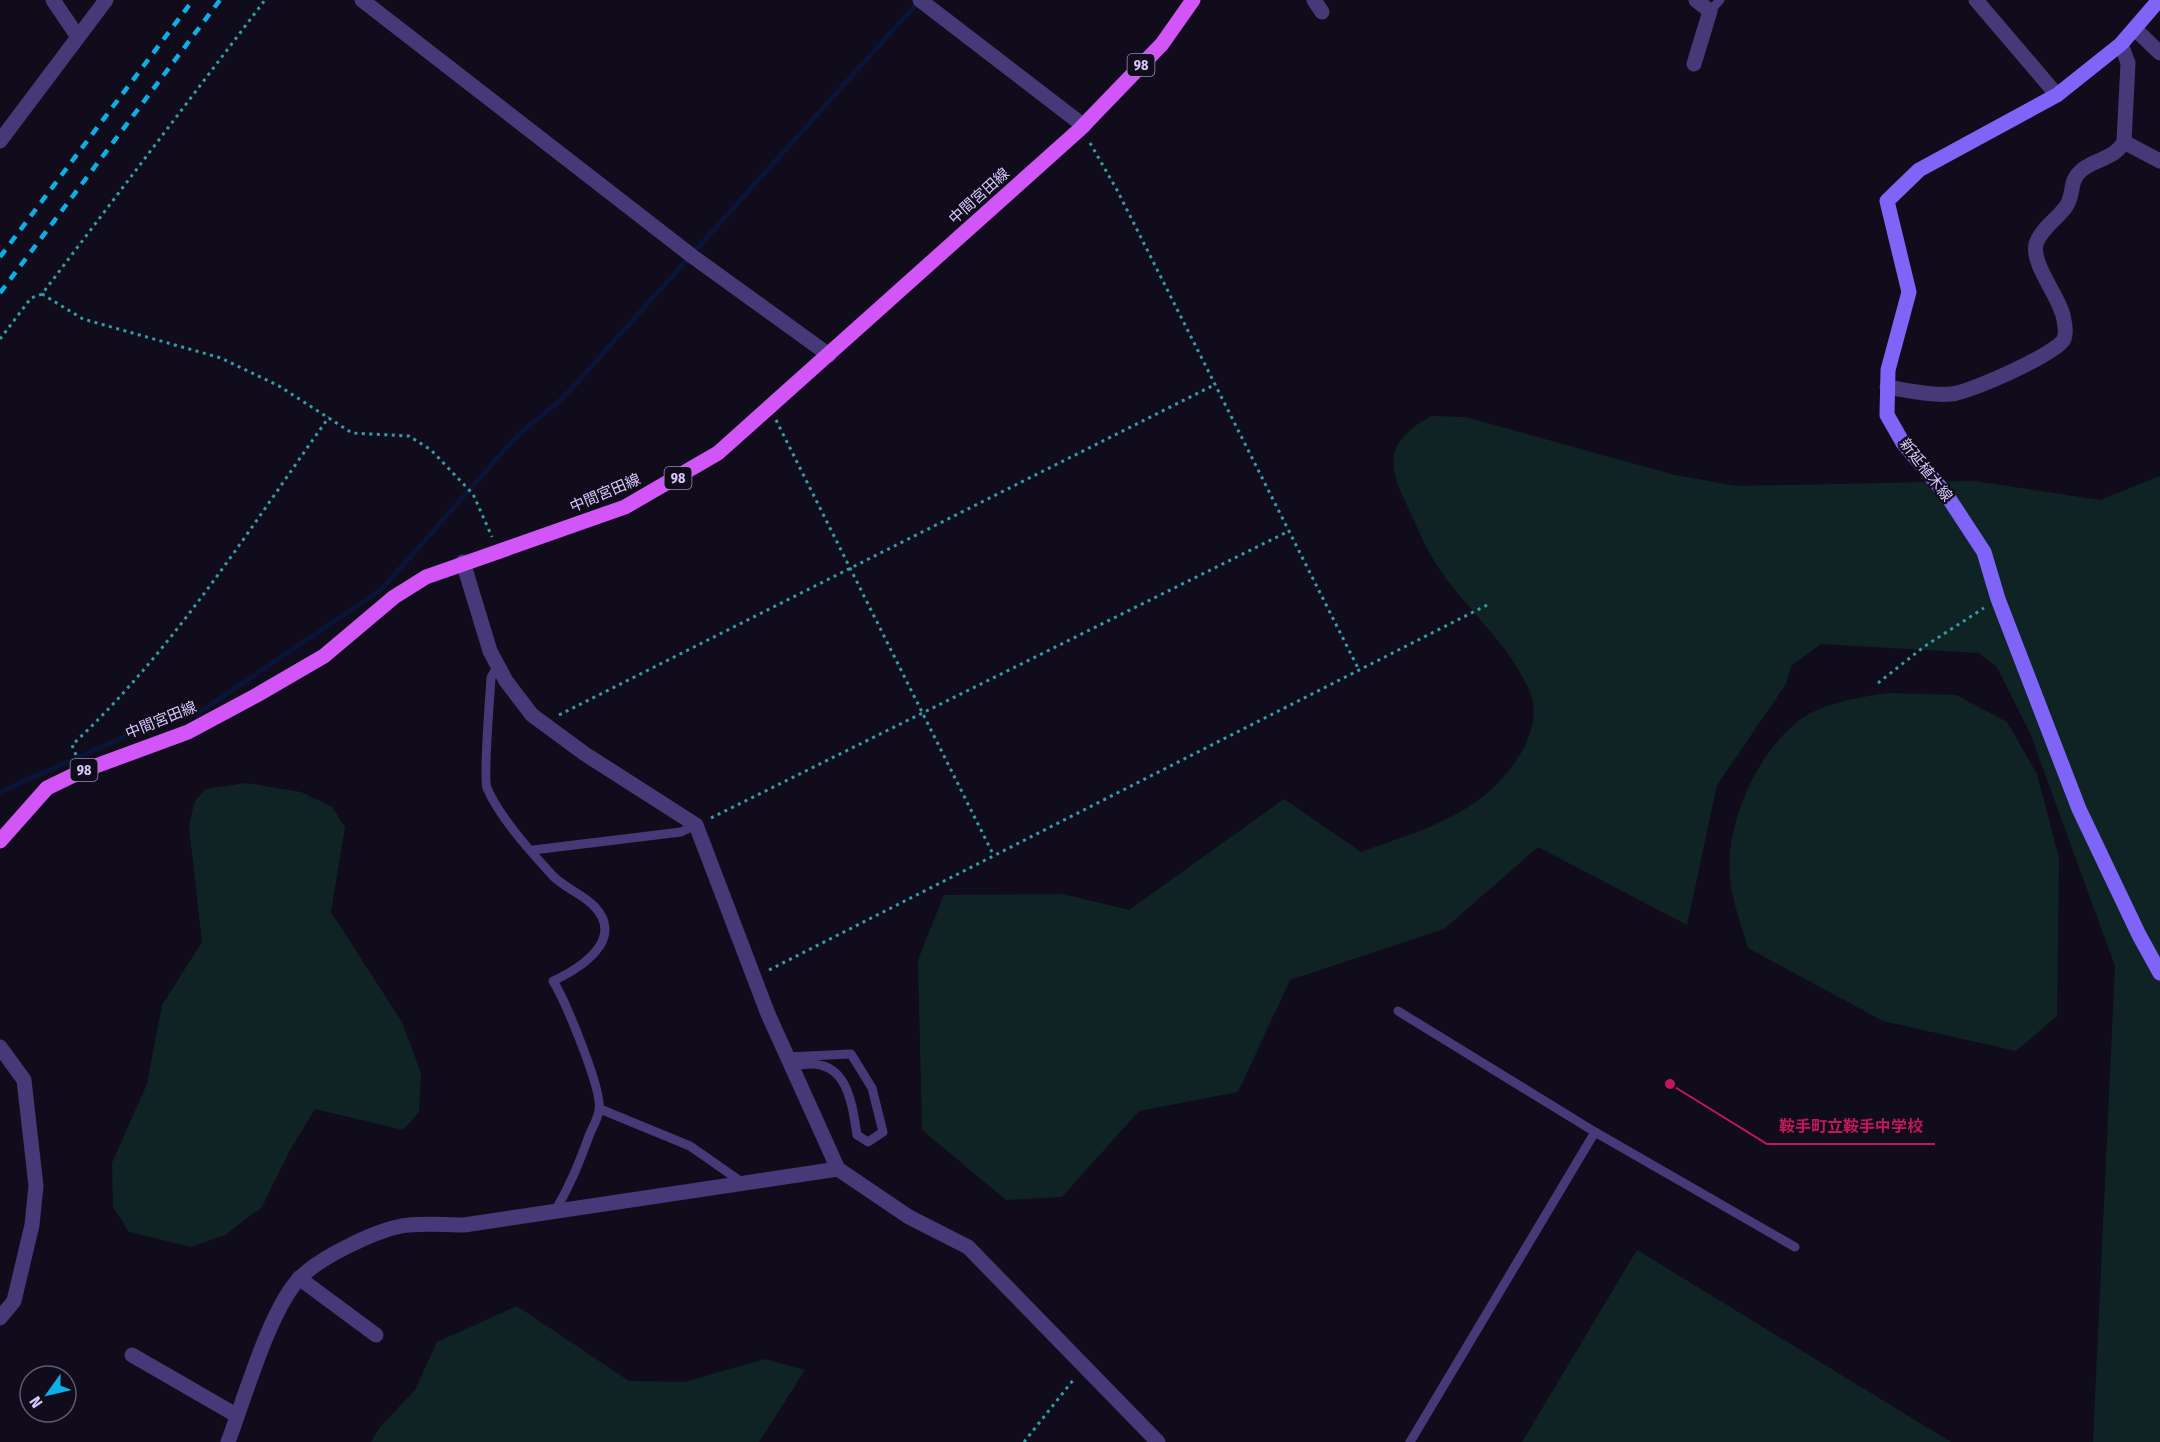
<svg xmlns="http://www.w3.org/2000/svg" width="2160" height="1442" viewBox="0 0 2160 1442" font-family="'Fira Sans Condensed','Noto Sans JP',sans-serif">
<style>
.green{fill:#0f2325}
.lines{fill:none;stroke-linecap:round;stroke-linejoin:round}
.stream{stroke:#0a1436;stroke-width:5}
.path{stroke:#329da7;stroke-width:3;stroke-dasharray:3 4.5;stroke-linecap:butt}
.lane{stroke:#453978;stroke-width:9}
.street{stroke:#453978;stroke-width:15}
.secondary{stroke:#7e65f8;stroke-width:15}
.primary{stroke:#d255f7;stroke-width:15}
.rail{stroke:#0bb0e6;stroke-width:4.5;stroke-dasharray:9 8;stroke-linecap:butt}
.labels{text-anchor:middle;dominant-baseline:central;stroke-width:4.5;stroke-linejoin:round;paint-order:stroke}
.shield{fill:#110c1b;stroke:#9b90b8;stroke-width:1.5}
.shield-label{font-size:14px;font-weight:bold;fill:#d6c9fc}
.street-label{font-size:15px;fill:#d6c9fc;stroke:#110c1b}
.leader{fill:none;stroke:#c2185b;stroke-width:2}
.callout-dot{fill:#c2185b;stroke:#110c1b;stroke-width:2}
.callout-label{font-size:16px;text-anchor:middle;font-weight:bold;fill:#c2185b;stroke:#110c1b;stroke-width:4.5;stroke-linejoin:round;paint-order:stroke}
</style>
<rect width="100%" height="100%" fill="#110c1b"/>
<g class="green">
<path d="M1431 416 1465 417 1675 475 1737 486 1975 481 2100 500 2160 476V1442H2093L2115 966 2030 733 1997 667 1979 653 1821 644 1791 666 1786 684 1717 785 1687 925 1538 847 1444 929 1290 980 1238 1092 1139 1111 1062 1197 1006 1200 922 1130 918 960 944 895 1063 894 1129 910 1284 799 1361 852C1394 840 1428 830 1458 813 1496 794 1550 735 1529 690 1507 640 1463 607 1435 562 1423 543 1415 521 1405 501 1384 458 1391 439 1431 416Z"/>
<path d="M1888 693 1956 695 2007 722 2037 774 2059 858 2057 1016 2016 1051 1883 1021 1748 948C1742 927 1734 906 1731 886 1722 831 1754 757 1797 722 1823 702 1857 698 1888 693Z"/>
<polygon points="246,783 301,792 332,807 345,827 331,912 402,1022 421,1073 419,1112 403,1130 315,1109 289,1152 262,1207 225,1235 191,1247 129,1232 113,1207 112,1163 147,1084 162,1005 202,942 189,827 194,803 205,789"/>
<polygon points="1637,1250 1951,1442 1522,1442"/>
<polygon points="517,1306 629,1381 684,1382 765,1359 805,1370 759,1442 371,1442 380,1427 415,1390 437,1342"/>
</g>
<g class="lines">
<polyline class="stream" points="0,792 133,733 200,712 381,590 517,436 563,398 919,1"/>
<g class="path">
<polyline points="1090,143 1117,190 1359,670"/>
<polyline points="42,294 83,319 221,358 279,386 352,433 409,436 431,450 473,494 492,537"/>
<polyline points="0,339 31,298 42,294 265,0"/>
<polyline points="776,420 994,856"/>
<polyline points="1878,683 1925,646 1984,608"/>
<polyline points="559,715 1214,385"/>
<path d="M76 755 72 745C174 650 249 529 329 417"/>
<polyline points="711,818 1289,531"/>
<polyline points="769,970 1489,604"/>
<polyline points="1024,1442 1074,1379"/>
</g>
<g class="lane">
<polyline points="1710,11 1720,0"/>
<path d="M498 665 491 678C490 697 483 777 487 788 500 818 531 852 553 876 565 888 582 894 594 906 626 939 581 968 553 981 565 1000 603 1091 599 1110 598 1119 592 1128 589 1136 579 1163 570 1186 555 1211"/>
<polyline points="533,850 681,832 696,825"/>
<polyline points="1398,1011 1595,1132 1795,1247"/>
<path d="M786 1057 851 1054 872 1088 883 1132 868 1142 857 1135C851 1094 844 1052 791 1067"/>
<polyline points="600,1109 690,1146 743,1183"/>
<polyline points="1410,1442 1595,1132"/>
</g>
<g class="street">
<polyline points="53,0 78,37"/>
<polyline points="362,0 692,256 829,355"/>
<polyline points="920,0 1084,126"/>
<polyline points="1314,0 1322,12"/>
<polyline points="1976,0 2057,95"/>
<polyline points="2135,29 2160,53"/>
<polyline points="1694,64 1710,11 1696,0"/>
<polyline points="0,141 106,0"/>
<polyline points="2124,142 2160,161"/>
<path d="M1887 387C1907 390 1931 396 1951 394 1969 393 2058 353 2064 339 2066 334 2065 325 2064 320 2061 298 2031 265 2036 244 2041 228 2059 218 2067 205 2075 191 2068 181 2083 169 2098 158 2114 159 2124 142L2128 63 2121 44"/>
<polyline points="463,562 490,651 506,681 532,715 585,754 696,825 768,1014 838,1169 909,1217 968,1247 1158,1442"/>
<polyline points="0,1047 24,1080 36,1186 32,1225 14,1301 0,1318"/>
<polyline points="299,1278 376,1335"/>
<polyline points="132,1355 236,1415"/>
<path d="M228 1442C244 1400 270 1309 299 1279 318 1258 381 1227 409 1225 427 1223 446 1225 464 1225L838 1169"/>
</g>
<polyline class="secondary" points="2159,0 2121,44 2057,95 1919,170 1887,201 1909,292 1888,370 1887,415 1903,443 1946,494 1984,552 1998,599 2079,809 2139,935 2160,973"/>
<polyline class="primary" points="0,841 47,788 82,771 188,732 257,695 324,656 394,597 426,577 625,507 718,453 1079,130 1162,44 1193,0"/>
<g class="rail">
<polyline points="0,257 193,0"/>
<polyline points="0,293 220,0"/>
</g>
</g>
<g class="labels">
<g class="shield">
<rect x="1127.5" y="54" width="27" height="22" rx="4.5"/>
<rect x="664.5" y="467" width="27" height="22" rx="4.5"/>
<rect x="70.5" y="759" width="27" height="22" rx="4.5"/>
</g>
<g class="shield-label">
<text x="1141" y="65">98</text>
<text x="678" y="478">98</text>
<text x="84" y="770">98</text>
</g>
<g class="street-label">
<text transform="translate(979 196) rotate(-42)">中間宮田線</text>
<text transform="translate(1926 470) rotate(52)">新延植木線</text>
<text transform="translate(605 493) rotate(-23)">中間宮田線</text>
<text transform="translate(161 720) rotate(-22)">中間宮田線</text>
</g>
</g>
<path class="leader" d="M1670 1084L1767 1144H1935"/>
<circle class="callout-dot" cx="1670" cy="1084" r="6"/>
<g class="callout-label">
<text x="1851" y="1132">鞍手町立鞍手中学校</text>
</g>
<g transform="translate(48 1394) rotate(236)"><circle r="28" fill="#110c1b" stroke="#605875" stroke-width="1.5"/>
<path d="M0-4.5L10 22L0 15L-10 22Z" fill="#0bb0e6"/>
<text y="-9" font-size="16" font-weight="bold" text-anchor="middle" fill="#d6c9fc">N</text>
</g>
</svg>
